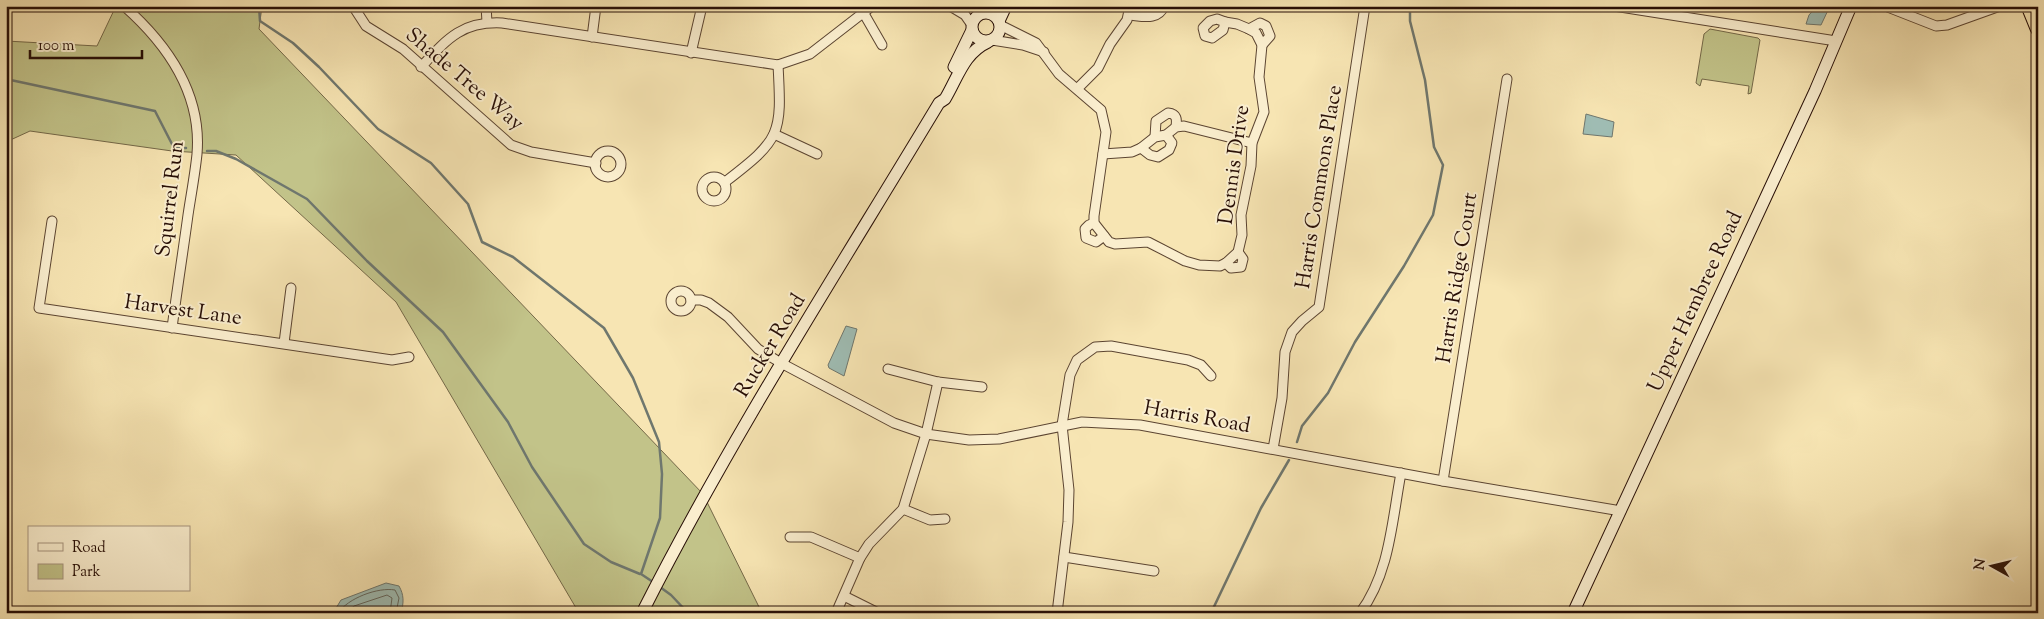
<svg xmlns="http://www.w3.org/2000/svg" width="2044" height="619" viewBox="0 0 2044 619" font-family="'Sorts Mill Goudy',serif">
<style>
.green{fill:#c2c389;stroke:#746848}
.water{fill:#9fbdb4;stroke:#6f776e}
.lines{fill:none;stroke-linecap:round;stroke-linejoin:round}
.shore{stroke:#63665d;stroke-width:1}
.stream{stroke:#6f776e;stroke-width:2.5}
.street-casing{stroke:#5b4431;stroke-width:11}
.secondary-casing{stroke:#270e06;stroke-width:13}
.highway-casing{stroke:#270e06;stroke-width:17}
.street{stroke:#faeece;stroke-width:9}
.secondary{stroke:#faeece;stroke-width:11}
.highway{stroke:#f7e5b3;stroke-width:15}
.labels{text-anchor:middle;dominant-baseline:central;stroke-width:4;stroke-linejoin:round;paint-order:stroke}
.street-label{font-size:21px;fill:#270e06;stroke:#faeece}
</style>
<rect width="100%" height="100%" fill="#f7e5b3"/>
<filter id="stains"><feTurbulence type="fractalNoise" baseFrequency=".004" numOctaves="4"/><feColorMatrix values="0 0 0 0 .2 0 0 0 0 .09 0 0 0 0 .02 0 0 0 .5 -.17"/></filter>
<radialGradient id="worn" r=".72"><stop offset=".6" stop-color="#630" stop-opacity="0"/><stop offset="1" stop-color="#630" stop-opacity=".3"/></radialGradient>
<g class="green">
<polygon points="116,6 262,6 259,29 703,494 762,613 579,613 396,302 236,155 172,151 30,131 6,142 6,41 97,46"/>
<polygon points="1710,29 1758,38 1760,40 1751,93 1748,94 1749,86 1702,79 1700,86 1696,83 1704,34"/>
<path d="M2038 334V394C2027 377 2035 352 2038 334Z"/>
</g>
<g class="water">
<polygon points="1817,6 1830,6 1821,25 1806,24 1809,15"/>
<polygon points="1586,114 1614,122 1612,137 1583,134"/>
<polygon points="846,326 857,329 844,376 829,368 828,365"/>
<path d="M386 583 399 586C404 595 404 602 401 613H333L341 600Z"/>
</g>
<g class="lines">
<g class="shore">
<path d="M338 613C348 598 378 587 395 590L399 598 396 613"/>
<polyline points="346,613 354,606 387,595 392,598 390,613"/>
</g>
<g class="stream">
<polyline points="259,6 260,21 293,43 319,67 378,129 431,163 468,204 482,242 513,257 604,328 633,378 659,442 662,474 660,518 641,574 653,582"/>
<polyline points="6,79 155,111 174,148 186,148"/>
<polyline points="207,151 216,151 236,159 307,199 367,261 443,332 508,422 532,467 584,544 611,562 640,574"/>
<polyline points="1297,442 1302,426 1328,393 1355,342 1404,266 1433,215 1443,165 1434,147 1425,80 1410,21 1410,6"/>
<polyline points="660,587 671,595 688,613"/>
<polyline points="1211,613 1261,508 1289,460"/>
</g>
<g class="street-casing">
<g id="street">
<path d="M124 6C167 44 202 94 197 154 195 174 191 195 188 215 183 252 177 290 172 328"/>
<polyline points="353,6 366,26 403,49 511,145 531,152 596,163"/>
<polyline points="486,6 487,22"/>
<polyline points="950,6 965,15 972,25"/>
<polyline points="975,6 984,13"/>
<polyline points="1614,6 1836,41"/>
<polyline points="1885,6 1936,26 1947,25 2000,6"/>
<polyline points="863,12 882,45"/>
<path d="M1129 15C1142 16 1158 21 1164 6"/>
<polygon points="1217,19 1225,22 1223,30 1212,38 1205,36 1203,28 1210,21"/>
<polyline points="1000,25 1036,43 1059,74 1101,110 1106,132 1094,216 1094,223 1109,242 1115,244 1148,242 1185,261 1199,265 1220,266 1226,263 1238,252 1242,235 1241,215 1251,166 1252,143 1264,112 1259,77 1262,45 1256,33 1249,29 1237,24 1225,22"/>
<polyline points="1249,29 1260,23 1266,26 1270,36 1262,45"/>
<polyline points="592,37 596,6"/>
<polyline points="992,40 1023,45 1044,52"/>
<polyline points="691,53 702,6"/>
<path d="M421 67C447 39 462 21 502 23L778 65 810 54 872 6"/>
<polyline points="1078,88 1098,68 1110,44 1127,20 1130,6"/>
<polyline points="774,134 817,154"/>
<path d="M1155 137 1156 121 1168 113C1177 114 1177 119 1176 127"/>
<polyline points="1141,148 1150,155 1158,157 1169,150 1172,143 1166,135"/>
<circle cx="608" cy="164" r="13"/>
<polyline points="1103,154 1132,152 1141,148 1155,137 1166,135 1176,127 1184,126 1252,143"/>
<circle cx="714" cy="189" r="12"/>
<path d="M725 182C781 139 782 135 778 65"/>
<polyline points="52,221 39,308 392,360 409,357"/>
<polyline points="1094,223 1089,225 1085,229 1086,238 1096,242 1104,236"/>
<polyline points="1226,263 1231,268 1241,267 1243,259 1238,252"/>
<circle cx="681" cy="301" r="10"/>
<polyline points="691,300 701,300 709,303 728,317 758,349 781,363 894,423 926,434 969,440 999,439 1082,422 1140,425 1443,481 1621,511"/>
<polyline points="284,343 291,288"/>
<polyline points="888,369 938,382 982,387"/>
<polyline points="1273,449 1282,398 1285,352 1292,332 1302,321 1319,307 1365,6"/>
<polyline points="1443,481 1507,79"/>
<polyline points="903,509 930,520 945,519"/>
<polyline points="790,537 811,537 860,558"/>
<polyline points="1064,557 1154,571"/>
<polyline points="844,596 878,613"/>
<polyline points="836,613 860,558 869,544 903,509 926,434 938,382"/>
<polyline points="1057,613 1068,522 1069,490 1062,425 1070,375 1077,360 1095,347 1111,346 1188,360 1201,365 1211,376"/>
<path d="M1360 613C1390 573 1392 520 1401 473"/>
</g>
</g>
<g class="secondary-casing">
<g id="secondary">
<circle cx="986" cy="27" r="14"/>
<polyline points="999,21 1006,6"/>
<polyline points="954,67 972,30"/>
<path d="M642 613C731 437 838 271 939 103L945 99C958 77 964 53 988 42"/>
<polyline points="1573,613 1815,91 1851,6"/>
</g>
</g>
<g class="highway-casing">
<polyline id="highway" points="2029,6 2038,28"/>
</g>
<use href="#street" class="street"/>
<use href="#secondary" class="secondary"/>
<use href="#highway" class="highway"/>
</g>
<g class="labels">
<g class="street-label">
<text transform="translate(464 80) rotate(40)">Shade Tree Way</text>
<text transform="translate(1235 165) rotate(-82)">Dennis Drive</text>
<text transform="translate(1320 187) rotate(-81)">Harris Commons Place</text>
<text transform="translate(171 199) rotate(-83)">Squirrel Run</text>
<text transform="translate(1458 278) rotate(-81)">Harris Ridge Court</text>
<text transform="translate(1696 302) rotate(-65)">Upper Hembree Road</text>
<text transform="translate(183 311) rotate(8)">Harvest Lane</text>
<text transform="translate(771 346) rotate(-59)">Rucker Road</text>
<text transform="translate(1197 418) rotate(10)">Harris Road</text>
</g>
</g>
<rect width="2044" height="619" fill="none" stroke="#f7e5b3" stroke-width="25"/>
<rect x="8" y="8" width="2029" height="604" fill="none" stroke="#270e06" stroke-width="2.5"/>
<rect x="12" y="12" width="2019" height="594" fill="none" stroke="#270e06"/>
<rect x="28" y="526" width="162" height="65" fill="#faeece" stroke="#a6947e"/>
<rect x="38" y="543" width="25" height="8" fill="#faeece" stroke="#a6947e"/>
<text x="72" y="552" font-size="15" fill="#270e06">Road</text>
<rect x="38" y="564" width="25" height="15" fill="#c2c389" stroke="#a6947e"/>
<text x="72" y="576" font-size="15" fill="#270e06">Park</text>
<g transform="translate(1992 566) rotate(278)" stroke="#faeece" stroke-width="4" paint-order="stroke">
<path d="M0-4L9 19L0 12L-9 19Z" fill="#270e06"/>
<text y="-8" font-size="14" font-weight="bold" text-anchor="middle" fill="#270e06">N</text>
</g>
<path d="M30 50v8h112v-8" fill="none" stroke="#270e06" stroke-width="2.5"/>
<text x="38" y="50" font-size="15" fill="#270e06" stroke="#faeece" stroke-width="4" paint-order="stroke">100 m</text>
<rect width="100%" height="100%" filter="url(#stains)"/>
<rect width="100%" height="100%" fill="url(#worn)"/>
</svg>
